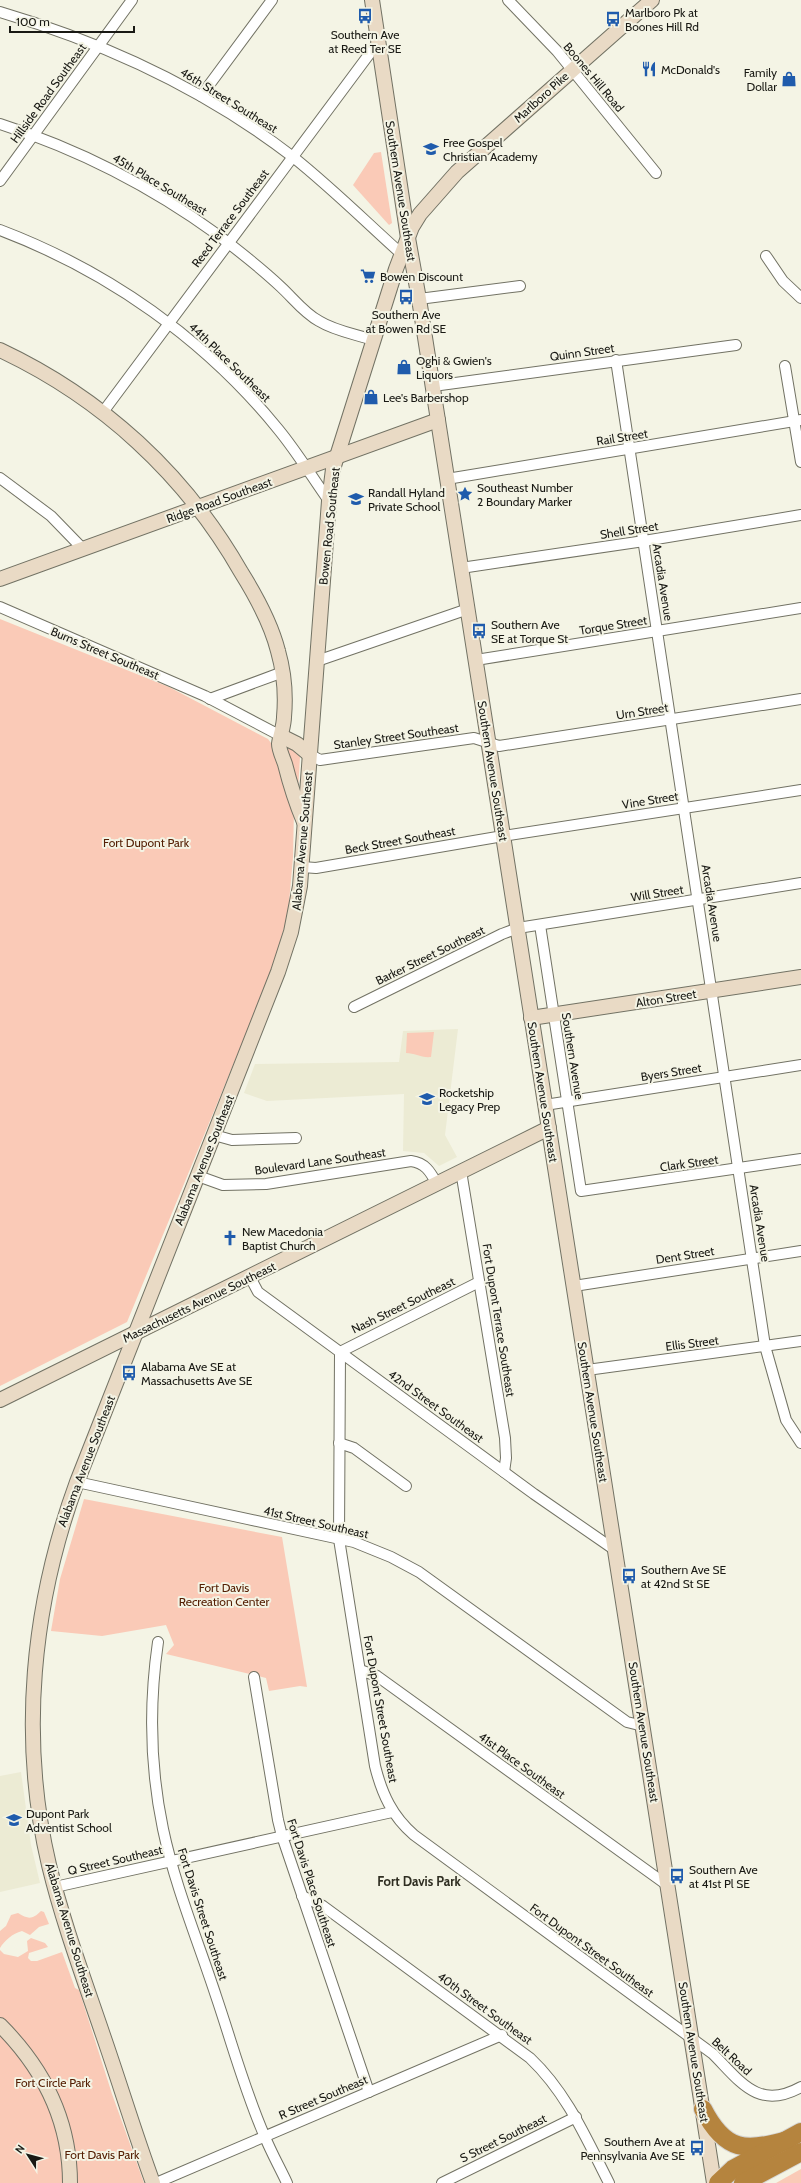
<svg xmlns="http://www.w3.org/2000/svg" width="801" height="2183" viewBox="0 0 801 2183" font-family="Cabin,sans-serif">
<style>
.built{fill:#ecebd4}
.green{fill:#facab7}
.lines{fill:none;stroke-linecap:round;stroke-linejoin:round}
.street-casing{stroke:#727264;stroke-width:12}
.secondary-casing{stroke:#727264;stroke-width:16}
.highway-casing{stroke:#d6d6d5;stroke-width:20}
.street{stroke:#fff;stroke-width:10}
.secondary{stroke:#e9dac5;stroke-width:14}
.highway{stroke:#b5843e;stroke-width:18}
.labels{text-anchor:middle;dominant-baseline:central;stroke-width:4;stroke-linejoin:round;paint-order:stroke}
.poi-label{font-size:12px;fill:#191914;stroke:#f4f4e5;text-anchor:start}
.street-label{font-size:12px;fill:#191914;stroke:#f4f4e5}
.park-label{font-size:12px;fill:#552005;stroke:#f4f4e5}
.neighbourhood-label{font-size:13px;font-weight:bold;fill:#2f2e22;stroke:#f4f4e5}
</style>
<rect width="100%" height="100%" fill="#f4f4e5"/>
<g class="built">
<polygon points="458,1029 445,1135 457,1157 439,1166 424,1153 403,1151 404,1094 267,1101 244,1093 255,1064 399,1062 403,1031"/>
<polygon points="21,1772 31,1845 40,1883 0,1892 0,1776"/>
</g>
<g class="green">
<polygon points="381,152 392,223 389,225 353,185 374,153"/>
<polygon points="0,619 169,687 268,739 274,747 279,769 294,809 293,857 288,914 271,973 127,1322 0,1386"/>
<polygon points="284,745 293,749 300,757 298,791"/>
<path d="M434 1032 431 1057C421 1058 415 1053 406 1053L407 1033Z"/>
<polygon points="84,1499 282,1537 307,1687 300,1686 269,1691 266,1678 166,1654 174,1645 166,1625 102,1636 51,1631 60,1579"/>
<path d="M41 1911 44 1912 49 1924 39 1927 30 1935 22 1931C12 1934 5 1940 0 1948V1931L6 1926 11 1915 18 1913C28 1919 32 1920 41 1911Z"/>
<polygon points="31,1938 45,1943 48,1947 29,1953 28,1958 31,1961 37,1961 62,1952 75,1988 79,1990 112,2094 144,2183 0,2183 0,1950 4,1954 18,1957 28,1951 27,1941"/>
<polygon points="801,2169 801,2183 776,2183"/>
</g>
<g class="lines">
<g class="street-casing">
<g id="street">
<polyline points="508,0 557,51 656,173"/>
<path d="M0 12C105 43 206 90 293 157 333 189 368 224 406 258"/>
<polyline points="201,96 272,0"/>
<path d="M0 124C78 149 152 187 218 235 239 251 261 268 281 287 293 298 304 313 319 321 335 331 355 334 373 340"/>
<polyline points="0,181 132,0"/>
<path d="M0 230C108 271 205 339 278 429 297 452 312 477 329 501"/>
<polyline points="766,256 783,281 801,298"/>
<polyline points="419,299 520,286"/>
<polyline points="616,360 765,1346 786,1420 801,1443"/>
<polyline points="785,366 801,462"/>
<polyline points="433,386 736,345"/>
<polyline points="103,412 379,41"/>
<polyline points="0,478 51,516 83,549"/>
<polyline points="447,479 801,420"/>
<polyline points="461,568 644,541 801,515"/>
<polyline points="0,607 205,696 281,736"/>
<polyline points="476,660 801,608"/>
<polyline points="317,661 468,609"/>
<polyline points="210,699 283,672"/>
<polyline points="309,754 320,760 474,738 499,746 801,699"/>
<polyline points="302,867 316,868 503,836 801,790"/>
<polyline points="540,925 581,1191 801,1159"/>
<polyline points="354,1007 502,934 518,928 801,883"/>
<polyline points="545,1105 801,1065"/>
<polyline points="214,1135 232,1140 296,1138"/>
<polyline points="461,1171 505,1438 506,1458 504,1472"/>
<path d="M198 1176 223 1185 266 1184 411 1161C425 1163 430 1171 437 1184"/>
<polyline points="250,1277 258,1292 534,1494 615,1550"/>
<path d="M479 1282 340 1352 339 1539 375 1766C382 1794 392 1816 414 1835L713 2054C740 2081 758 2111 801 2087"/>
<polyline points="574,1286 801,1251"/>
<polyline points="587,1370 801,1341"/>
<polyline points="339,1443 354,1448 406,1486"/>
<polyline points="77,1482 354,1542 391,1557 419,1572 627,1722 643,1726"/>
<path d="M158 1642C149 1704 150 1767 163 1829 175 1886 198 1941 216 1996 232 2043 245 2092 265 2137 271 2152 280 2168 287 2183"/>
<polyline points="360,1670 377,1676 667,1885"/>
<polyline points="254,1677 278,1820 282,1836 369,2092"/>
<polyline points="55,1887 392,1812"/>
<path d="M302 1896 323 1906 530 2058C567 2093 586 2138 609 2183"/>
<polyline points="156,2183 502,2035"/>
<polyline points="442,2183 576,2117"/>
</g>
</g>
<g class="secondary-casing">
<g id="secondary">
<polyline points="372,0 408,238 419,299 714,2183"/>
<path d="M0 350C102 398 185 474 241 572 256 596 271 623 278 651 284 672 286 695 284 717 284 726 280 735 279 744 279 750 283 758 285 764 290 784 296 803 304 822"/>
<polyline points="0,579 438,420"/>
<polyline points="281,736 297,744 309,754"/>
<polyline points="531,1018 801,977"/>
<polyline points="0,1400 549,1128"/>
<path d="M0 2025C43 2068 70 2121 70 2183"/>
<path d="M153 2183C135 2134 120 2084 103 2035 84 1979 63 1923 49 1865 19 1738 32 1605 77 1482L278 972 291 932 300 886 329 501 333 469 396 269 412 227 420 214 457 172 652 0"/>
</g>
</g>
<g class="highway-casing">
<g id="highway">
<path d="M703 2109C725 2152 746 2152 788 2140"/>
<polyline points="718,2183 733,2169 801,2132"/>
<polyline points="743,2183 801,2152"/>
</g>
</g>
<use href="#street" class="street"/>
<use href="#secondary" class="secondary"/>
<use href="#highway" class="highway"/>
</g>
<defs>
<g id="bus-bare" transform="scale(1.2)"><path d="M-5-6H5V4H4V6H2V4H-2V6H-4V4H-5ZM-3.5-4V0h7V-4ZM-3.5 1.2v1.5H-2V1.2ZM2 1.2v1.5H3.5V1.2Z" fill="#1f5bac" stroke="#f4f4e5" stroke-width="2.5" paint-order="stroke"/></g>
<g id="restaurant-bare" transform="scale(1.2)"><path d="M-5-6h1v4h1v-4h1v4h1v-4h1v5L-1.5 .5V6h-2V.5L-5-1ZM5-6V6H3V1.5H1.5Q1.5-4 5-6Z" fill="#1f5bac" stroke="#f4f4e5" stroke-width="2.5" paint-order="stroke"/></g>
<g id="shop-bare" transform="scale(1.2)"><path d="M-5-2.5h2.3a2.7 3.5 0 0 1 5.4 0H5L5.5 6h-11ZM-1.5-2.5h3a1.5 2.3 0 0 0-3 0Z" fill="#1f5bac" stroke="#f4f4e5" stroke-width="2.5" paint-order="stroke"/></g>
<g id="school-bare" transform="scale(1.2)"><path d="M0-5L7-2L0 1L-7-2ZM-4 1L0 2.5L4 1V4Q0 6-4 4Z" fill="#1f5bac" stroke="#f4f4e5" stroke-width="2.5" paint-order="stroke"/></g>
<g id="supermarket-bare" transform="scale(1.2)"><path d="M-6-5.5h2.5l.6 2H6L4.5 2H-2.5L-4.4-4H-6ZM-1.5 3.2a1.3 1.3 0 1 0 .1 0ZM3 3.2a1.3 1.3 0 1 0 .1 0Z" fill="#1f5bac" stroke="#f4f4e5" stroke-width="2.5" paint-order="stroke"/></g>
<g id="sight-bare" transform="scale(1.2)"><path d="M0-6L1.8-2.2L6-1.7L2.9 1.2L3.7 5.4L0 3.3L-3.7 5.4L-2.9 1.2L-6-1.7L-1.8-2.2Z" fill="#1f5bac" stroke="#f4f4e5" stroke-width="2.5" paint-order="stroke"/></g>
<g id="church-bare" transform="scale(1.2)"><path d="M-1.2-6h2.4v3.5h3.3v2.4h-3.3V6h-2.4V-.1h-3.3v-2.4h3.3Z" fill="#1f5bac" stroke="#f4f4e5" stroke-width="2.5" paint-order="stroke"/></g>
</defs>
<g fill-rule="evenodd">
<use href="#bus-bare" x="365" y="16"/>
<use href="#bus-bare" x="613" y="19"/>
<use href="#restaurant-bare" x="649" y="69"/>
<use href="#shop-bare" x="789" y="79"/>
<use href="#school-bare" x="431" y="149"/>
<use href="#supermarket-bare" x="368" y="276"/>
<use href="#bus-bare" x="406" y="297"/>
<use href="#shop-bare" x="404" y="367"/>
<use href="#shop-bare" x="371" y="397"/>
<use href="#sight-bare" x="465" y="494"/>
<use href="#school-bare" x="356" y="499"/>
<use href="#bus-bare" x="479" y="631"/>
<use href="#school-bare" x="427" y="1099"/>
<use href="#church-bare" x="230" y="1238"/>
<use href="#bus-bare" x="129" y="1373"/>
<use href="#bus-bare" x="629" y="1576"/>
<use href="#school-bare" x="14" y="1820"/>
<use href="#bus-bare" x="677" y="1876"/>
<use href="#bus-bare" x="697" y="2148"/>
</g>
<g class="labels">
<g class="poi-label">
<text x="625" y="12">Marlboro Pk at<tspan x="625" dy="14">Boones Hill Rd</tspan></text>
<text x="365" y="34" text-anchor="middle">Southern Ave<tspan x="365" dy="14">at Reed Ter SE</tspan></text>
<text x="661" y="69">McDonald's</text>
<text x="777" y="72" text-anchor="end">Family<tspan x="777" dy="14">Dollar</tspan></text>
<text x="443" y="142">Free Gospel<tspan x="443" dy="14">Christian Academy</tspan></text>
<text x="380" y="276">Bowen Discount</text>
<text x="406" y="314" text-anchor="middle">Southern Ave<tspan x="406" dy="14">at Bowen Rd SE</tspan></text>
<text x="416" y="360">Oghi &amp; Gwien's<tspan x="416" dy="14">Liquors</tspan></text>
<text x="383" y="397">Lee's Barbershop</text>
<text x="477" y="487">Southeast Number<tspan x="477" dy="14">2 Boundary Marker</tspan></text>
<text x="368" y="492">Randall Hyland<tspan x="368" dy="14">Private School</tspan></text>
<text x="491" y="624">Southern Ave<tspan x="491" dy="14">SE at Torque St</tspan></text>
<text x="439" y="1092">Rocketship<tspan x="439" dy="14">Legacy Prep</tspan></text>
<text x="242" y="1231">New Macedonia<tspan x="242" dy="14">Baptist Church</tspan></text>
<text x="141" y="1366">Alabama Ave SE at<tspan x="141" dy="14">Massachusetts Ave SE</tspan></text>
<text x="641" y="1569">Southern Ave SE<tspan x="641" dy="14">at 42nd St SE</tspan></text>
<text x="26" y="1813">Dupont Park<tspan x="26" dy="14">Adventist School</tspan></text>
<text x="689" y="1869">Southern Ave<tspan x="689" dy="14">at 41st Pl SE</tspan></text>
<text x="685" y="2141" text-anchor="end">Southern Ave at<tspan x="685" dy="14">Pennsylvania Ave SE</tspan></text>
</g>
<g class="street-label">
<text transform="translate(594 77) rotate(50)">Boones Hill Road</text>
<text transform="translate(48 93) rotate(-54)">Hillside Road Southeast</text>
<text transform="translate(541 97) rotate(-42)">Marlboro Pike</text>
<text transform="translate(229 100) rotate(32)">46th Street Southeast</text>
<text transform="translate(160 184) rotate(31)">45th Place Southeast</text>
<text transform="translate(401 191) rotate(81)">Southern Avenue Southeast</text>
<text transform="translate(230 218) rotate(-53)">Reed Terrace Southeast</text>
<text transform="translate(582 352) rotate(-8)">Quinn Street</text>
<text transform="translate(230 362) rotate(44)">44th Place Southeast</text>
<text transform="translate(622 437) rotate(-9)">Rail Street</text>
<text transform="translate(219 500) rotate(-20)">Ridge Road Southeast</text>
<text transform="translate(329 526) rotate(-84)">Bowen Road Southeast</text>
<text transform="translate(629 530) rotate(-9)">Shell Street</text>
<text transform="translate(663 582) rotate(81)">Arcadia Avenue</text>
<text transform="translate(613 625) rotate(-9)">Torque Street</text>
<text transform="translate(105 653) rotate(23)">Burns Street Southeast</text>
<text transform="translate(642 711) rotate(-9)">Urn Street</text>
<text transform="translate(396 736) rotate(-8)">Stanley Street Southeast</text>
<text transform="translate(493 771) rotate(81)">Southern Avenue Southeast</text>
<text transform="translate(650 800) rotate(-9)">Vine Street</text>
<text transform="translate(400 840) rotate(-10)">Beck Street Southeast</text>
<text transform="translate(302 841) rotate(-85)">Alabama Avenue Southeast</text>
<text transform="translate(657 893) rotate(-9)">Will Street</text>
<text transform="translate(712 903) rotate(81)">Arcadia Avenue</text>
<text transform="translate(430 955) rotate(-26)">Barker Street Southeast</text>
<text transform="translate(666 998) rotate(-9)">Alton Street</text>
<text transform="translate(573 1056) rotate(81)">Southern Avenue</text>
<text transform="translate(671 1072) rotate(-9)">Byers Street</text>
<text transform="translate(543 1092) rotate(81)">Southern Avenue Southeast</text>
<text transform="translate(204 1160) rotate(-68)">Alabama Avenue Southeast</text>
<text transform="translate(320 1161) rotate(-8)">Boulevard Lane Southeast</text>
<text transform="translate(689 1163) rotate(-8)">Clark Street</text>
<text transform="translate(760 1223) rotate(81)">Arcadia Avenue</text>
<text transform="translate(685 1255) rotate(-9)">Dent Street</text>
<text transform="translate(199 1302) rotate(-26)">Massachusetts Avenue Southeast</text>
<text transform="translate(403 1305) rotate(-26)">Nash Street Southeast</text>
<text transform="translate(499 1320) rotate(81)">Fort Dupont Terrace Southeast</text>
<text transform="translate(692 1343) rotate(-7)">Ellis Street</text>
<text transform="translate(436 1406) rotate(36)">42nd Street Southeast</text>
<text transform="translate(593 1412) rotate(81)">Southern Avenue Southeast</text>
<text transform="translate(86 1461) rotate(-69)">Alabama Avenue Southeast</text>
<text transform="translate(316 1522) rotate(13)">41st Street Southeast</text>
<text transform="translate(381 1709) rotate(80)">Fort Dupont Street Southeast</text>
<text transform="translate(644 1732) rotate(81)">Southern Avenue Southeast</text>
<text transform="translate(522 1765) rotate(36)">41st Place Southeast</text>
<text transform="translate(115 1860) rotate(-13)">Q Street Southeast</text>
<text transform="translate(312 1883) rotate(72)">Fort Davis Place Southeast</text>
<text transform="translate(203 1914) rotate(72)">Fort Davis Street Southeast</text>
<text transform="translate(70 1930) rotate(73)">Alabama Avenue Southeast</text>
<text transform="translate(592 1950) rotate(36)">Fort Dupont Street Southeast</text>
<text transform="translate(485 2008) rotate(36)">40th Street Southeast</text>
<text transform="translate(694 2052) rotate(81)">Southern Avenue Southeast</text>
<text transform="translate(732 2056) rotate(43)">Belt Road</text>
<text transform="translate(323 2097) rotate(-23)">R Street Southeast</text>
<text transform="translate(503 2138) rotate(-26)">S Street Southeast</text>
</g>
<g class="park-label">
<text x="146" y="842">Fort Dupont Park</text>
<text x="224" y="1587">Fort Davis<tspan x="224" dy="14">Recreation Center</tspan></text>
<text x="53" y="2082">Fort Circle Park</text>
<text x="102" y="2154">Fort Davis Park</text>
</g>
<g class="neighbourhood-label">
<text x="419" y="1881">Fort Davis Park</text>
</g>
</g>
<g transform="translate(28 2155) rotate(306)" stroke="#f4f4e5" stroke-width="3" paint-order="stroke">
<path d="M0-3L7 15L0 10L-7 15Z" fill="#191914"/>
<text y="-6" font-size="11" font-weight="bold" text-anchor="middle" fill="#191914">N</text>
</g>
<path d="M10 26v6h124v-6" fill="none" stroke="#191914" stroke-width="2"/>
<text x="16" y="26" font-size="12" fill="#191914" stroke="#f4f4e5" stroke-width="3" paint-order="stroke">100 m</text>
</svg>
